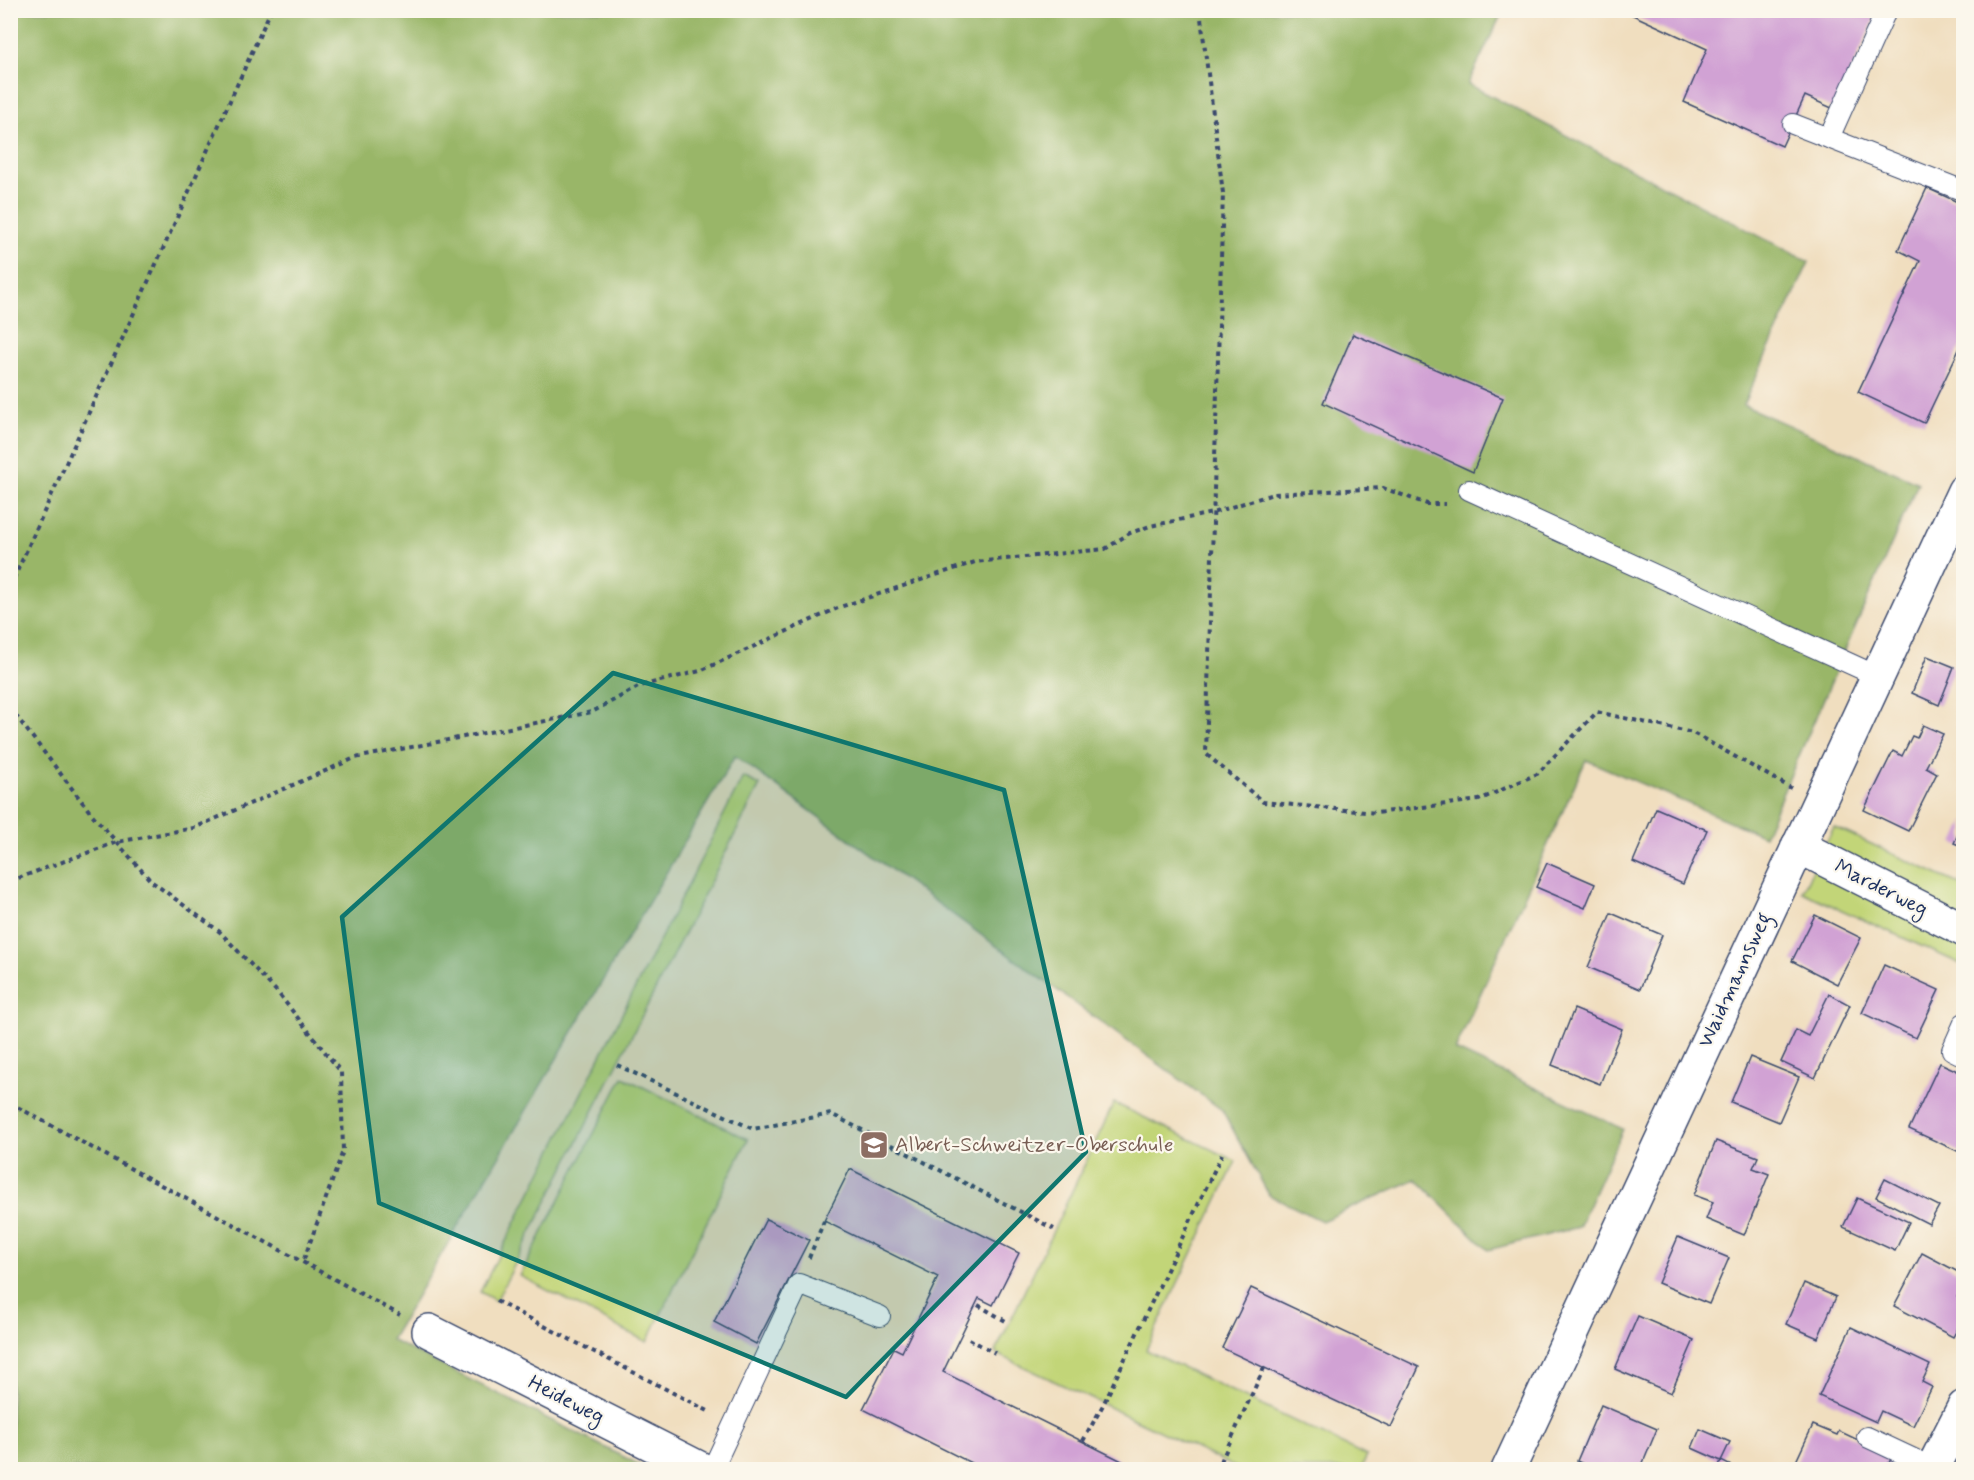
<svg xmlns="http://www.w3.org/2000/svg" width="1974" height="1480" viewBox="0 0 1974 1480" font-family="Mynerve,sans-serif">
<style>
.green{fill:#c2d578;stroke:#6e826b;stroke-width:1.5}
.forest{fill:#99b668;stroke:#5a7263;stroke-width:1.5}
.building{fill:#d1a2d4}
.lines{fill:none;stroke-linecap:round;stroke-linejoin:round}
.lane-casing{stroke:#3b496d;stroke-width:22}
.street-casing{stroke:#3b496d;stroke-width:36}
.path{stroke:#3b496d;stroke-width:4;stroke-dasharray:4.5 4.5;stroke-linecap:butt}
.lane{stroke:#fff;stroke-width:20}
.street{stroke:#fff;stroke-width:33}
.marked{fill:#0f766e;fill-opacity:0.2;stroke:#0f766e;stroke-width:4.5;stroke-linejoin:round}
.labels{text-anchor:middle;dominant-baseline:central;stroke-width:4.5;stroke-linejoin:round;paint-order:stroke}
.street-label{font-size:21px;fill:#1b2f5e;stroke:#fbf7ec}
.education-label{font-size:21px;fill:#785e54;stroke:#fbf7ec;text-anchor:start}
</style>
<rect width="100%" height="100%" fill="#fbf7ec"/>
<filter id="ink" filterUnits="userSpaceOnUse"><feTurbulence type="fractalNoise" baseFrequency=".0167" numOctaves="2"/><feDisplacementMap in="SourceGraphic" scale="12" xChannelSelector="R" yChannelSelector="G"/><feConvolveMatrix kernelMatrix="1 2 1 2 8 2 1 2 1" color-interpolation-filters="sRGB"/></filter>
<filter id="wash" filterUnits="userSpaceOnUse"><feTurbulence type="fractalNoise" baseFrequency=".008" numOctaves="4" result="noise"/><feDisplacementMap in="SourceGraphic" scale="24" xChannelSelector="R" yChannelSelector="G"/><feGaussianBlur stdDeviation="1.35" result="paint"/><feColorMatrix in="noise" values="0 0 0 0 0 0 0 0 0 0 0 0 0 0 0 0 0 1.4 0 .05"/><feComposite in="paint" operator="in"/></filter>
<g filter="url(#wash)">
<rect width="100%" height="100%" fill="#f0debf"/>
<g class="green">
<polygon points="743,777 760,785 496,1301 480,1292"/>
<polygon points="1834,827 1963,886 1963,965 1802,892"/>
<polygon points="623,1077 748,1139 647,1342 520,1276"/>
<polygon points="1114,1103 1236,1161 1146,1350 1367,1456 1361,1469 1239,1469 995,1353"/>
</g>
<polygon class="forest" points="10,11 1503,11 1468,84 1809,262 1743,405 1918,483 1764,836 1586,760 1455,1050 1623,1129 1579,1227 1488,1250 1416,1179 1322,1221 1269,1195 1222,1110 735,756 391,1340 648,1469 11,1469"/>
<g id="blocks">
<g class="building">
<polygon points="1622,10 1878,10 1834,109 1805,96 1782,146 1684,102 1707,49"/>
<polygon points="1927,188 1964,205 1964,339 1924,423 1858,392 1920,261 1898,250"/>
<polygon points="1353,334 1503,398 1473,472 1323,403"/>
<polygon points="1927,656 1954,667 1939,705 1912,693"/>
<polygon points="1923,725 1943,734 1926,767 1937,773 1908,831 1864,810 1893,751 1902,756 1912,736 1917,738"/>
<polygon points="1656,808 1707,830 1683,884 1633,862"/>
<polygon points="1964,821 1964,847 1954,843"/>
<polygon points="1547,863 1595,884 1585,908 1536,887"/>
<polygon points="1611,913 1662,935 1640,989 1588,967"/>
<polygon points="1815,915 1861,938 1837,984 1792,961"/>
<polygon points="1884,965 1939,990 1916,1038 1862,1013"/>
<polygon points="1829,994 1850,1005 1815,1078 1781,1062 1796,1030 1808,1036"/>
<polygon points="1574,1009 1622,1029 1600,1084 1552,1065"/>
<polygon points="1750,1057 1799,1077 1779,1122 1731,1102"/>
<polygon points="1940,1063 1964,1074 1964,1154 1909,1129"/>
<polygon points="1716,1141 1758,1157 1753,1168 1769,1174 1744,1235 1706,1219 1713,1202 1694,1195"/>
<polygon points="850,1169 1019,1253 993,1305 979,1298 943,1372 1140,1470 985,1470 863,1409 894,1348 902,1352 938,1277 824,1221"/>
<polygon points="1885,1179 1939,1206 1929,1224 1876,1197"/>
<polygon points="1857,1198 1909,1222 1895,1251 1843,1227"/>
<polygon points="766,1219 809,1240 756,1344 714,1322"/>
<polygon points="1678,1237 1729,1258 1709,1304 1658,1283"/>
<polygon points="1922,1253 1964,1275 1964,1285 1957,1297 1964,1300 1964,1317 1953,1337 1894,1306"/>
<polygon points="1804,1283 1836,1297 1818,1338 1786,1324"/>
<polygon points="1251,1288 1419,1367 1391,1427 1222,1348"/>
<polygon points="1638,1316 1694,1340 1671,1393 1615,1369"/>
<polygon points="1851,1327 1930,1365 1922,1382 1932,1387 1913,1426 1881,1411 1876,1422 1819,1396"/>
<polygon points="1601,1405 1657,1429 1640,1470 1596,1470 1577,1461"/>
<polygon points="1813,1425 1837,1435 1839,1431 1892,1456 1886,1470 1792,1470"/>
<polygon points="1700,1429 1730,1442 1721,1461 1739,1470 1717,1470 1721,1461 1692,1448"/>
</g>
</g>
</g>
<g filter="url(#ink)">
<use href="#blocks" fill-opacity="0" stroke="#3b496d" stroke-width="1.5"/>
<g class="lines">
<g class="lane-casing">
<g id="lane">
<polyline points="1793,124 1964,191"/>
<polyline points="1829,138 1886,11"/>
<polyline points="1469,490 1877,676"/>
<polyline points="1964,1023 1952,1050 1964,1056"/>
<polyline points="1867,1437 1933,1468"/>
<polyline points="712,1470 799,1284 880,1316"/>
</g>
</g>
<g class="street-casing">
<g id="street">
<polyline points="1798,846 1964,930"/>
<polyline points="429,1331 703,1470"/>
<polyline points="1508,1470 1964,491"/>
<polyline points="1932,1470 1964,1407"/>
</g>
</g>
<g class="path">
<polyline points="1200,10 1223,193 1206,754 1263,802 1376,813 1479,800 1537,774 1597,712 1693,733 1791,788"/>
<polyline points="10,587 271,10"/>
<polyline points="10,708 90,812 151,881 220,932 278,993 341,1072 343,1151 303,1262"/>
<polyline points="10,881 117,842 194,828 355,758 592,712 640,686 700,671 840,607 975,562 1105,549 1130,533 1150,526 1212,513 1273,494 1383,488 1427,504 1445,504"/>
<polyline points="617,1065 753,1129 831,1114 1054,1229"/>
<polyline points="10,1103 400,1315"/>
<polyline points="809,1258 824,1221"/>
<polyline points="496,1301 710,1412"/>
<polyline points="978,1305 1009,1323"/>
<polyline points="969,1339 995,1353"/>
<polyline points="1083,1441 1103,1405 1222,1154"/>
<polyline points="1217,1470 1264,1368"/>
</g>
<use href="#lane" class="lane"/>
<use href="#street" class="street"/>
</g>
</g>
<path class="marked" d="M613 673 1004 790 1086 1152 846 1397 379 1203 342 917Z"/>
<defs>
<g id="school-square" transform="scale(1.5)"><rect x="-9" y="-9" width="18" height="18" rx="4" fill="#8d6e63" stroke="#fbf7ec"/><path d="M0-5L7-2L0 1L-7-2ZM-4 1L0 2.5L4 1V4Q0 6-4 4Z" fill="#fff"/></g>
</defs>
<g fill-rule="evenodd">
<use href="#school-square" x="874" y="1145"/>
</g>
<g class="labels">
<g class="street-label">
<text transform="translate(1881 888) rotate(27)">Marderweg</text>
<text transform="translate(1735 980) rotate(-65)">Waidmannsweg</text>
<text transform="translate(566 1400) rotate(27)">Heideweg</text>
</g>
<g class="education-label">
<text x="895" y="1145">Albert-Schweitzer-Oberschule</text>
</g>
</g>
<rect width="1974" height="1480" fill="none" stroke="#fbf7ec" stroke-width="36"/>
</svg>
